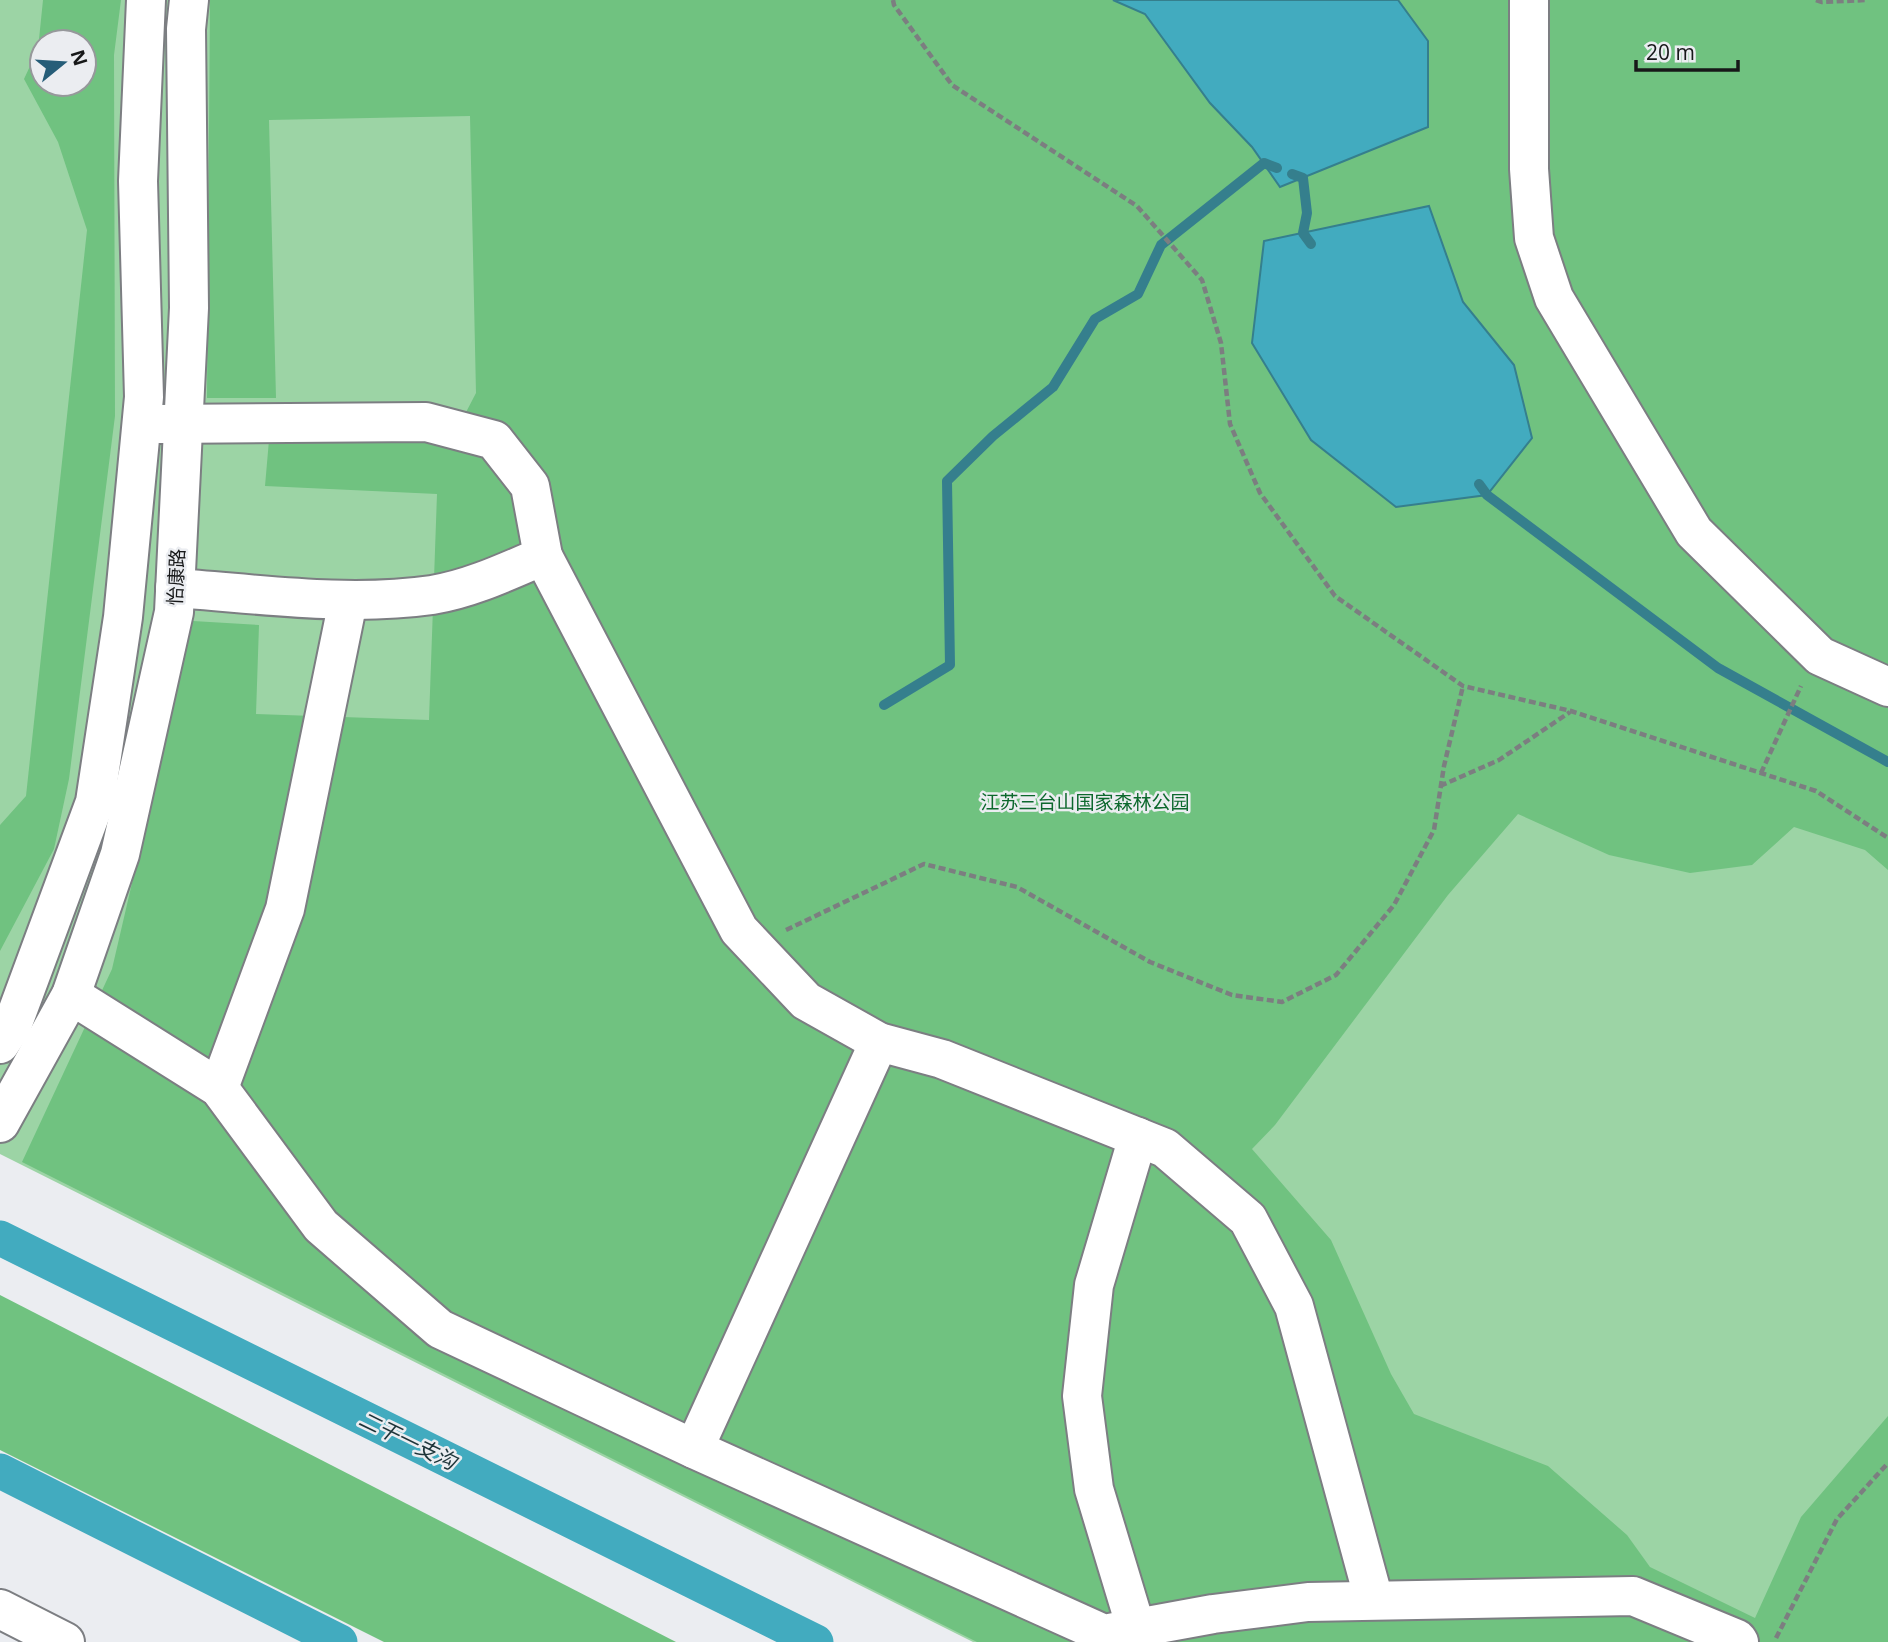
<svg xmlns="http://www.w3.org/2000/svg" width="1888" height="1642" viewBox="0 0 1888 1642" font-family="'Open Sans','Noto Sans SC',sans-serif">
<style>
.green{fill:#9cd4a5;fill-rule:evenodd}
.forest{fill:#70c280;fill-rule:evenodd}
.water{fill:#42abbf;stroke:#357f8d;stroke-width:2}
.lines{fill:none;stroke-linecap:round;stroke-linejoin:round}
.stream{stroke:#357f8d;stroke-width:10}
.canal{stroke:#42abbf;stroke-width:35}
.minor-casing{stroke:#7c7e82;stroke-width:42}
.path{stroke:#7c7e80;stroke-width:4.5;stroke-dasharray:7 3.5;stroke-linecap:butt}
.minor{stroke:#fff;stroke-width:38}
.labels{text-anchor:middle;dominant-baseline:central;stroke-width:5;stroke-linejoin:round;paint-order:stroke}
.street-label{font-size:19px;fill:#171819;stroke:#ebedf1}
.park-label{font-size:19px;fill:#0c682d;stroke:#ebedf1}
.water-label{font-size:21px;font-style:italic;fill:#1d3439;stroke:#ebedf1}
</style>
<rect width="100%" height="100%" fill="#ebedf1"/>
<path class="green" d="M0 0H1888V1642H973L0 1154ZM42 42H84V84H42Z"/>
<g class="forest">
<path d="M43 0H121L114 55 115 416 69 779 54 849 0 951V825L26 796 87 230 58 142 24 79 38 49ZM84 42V84H42V42Z"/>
<polygon points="210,0 1888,0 1888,870 1865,850 1794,827 1752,865 1690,873 1609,855 1518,814 1448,895 1275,1125 1252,1149 1331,1240 1391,1374 1414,1414 1548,1466 1627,1535 1650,1567 1755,1618 1801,1517 1888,1416 1888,1642 977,1642 22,1162 112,969 193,621 259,625 256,714 429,720 437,494 265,486 269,440 450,443 476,393 470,116 269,120 276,398 207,398"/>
<polygon points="0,1295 676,1642 384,1642 0,1450"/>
</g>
<g class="water">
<polygon points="1113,0 1398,0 1428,41 1428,127 1280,187 1252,147 1210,103 1145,14"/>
<polygon points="1429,206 1463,302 1514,365 1532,438 1487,495 1396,507 1311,440 1252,343 1264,241"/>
</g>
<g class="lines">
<g class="stream">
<polyline points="1292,174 1303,178 1307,213 1303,233 1311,244"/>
<polyline points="1479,484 1487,495 1718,668 1888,762"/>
<polyline points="884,705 950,665 947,481 993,436 1053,387 1095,319 1138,294 1161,245 1264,163 1277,168"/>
</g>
<g class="canal">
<polyline points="0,1238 816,1642"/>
<polyline points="0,1471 340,1642"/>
</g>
<g class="minor-casing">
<g id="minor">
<polyline points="1529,0 1529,169 1534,238 1554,298 1694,532 1820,656 1888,687"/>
<path d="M159 424 426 422 494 440 530 486 543 556C508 571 470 589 432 595 347 607 260 594 175 588"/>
<polyline points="543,556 739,930 806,1001 879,1042 942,1059 1165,1148 1248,1219 1294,1306 1374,1600"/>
<polyline points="71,995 219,1088 321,1226 440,1329 694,1449 1104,1634 1213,1614 1308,1602 1633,1596 1737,1639 1739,1642"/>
<polyline points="0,1044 12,1026 95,802 123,617 144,397 138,181 146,0"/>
<polyline points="219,1088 285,909 348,601"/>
<polyline points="0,1123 71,995 120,854 174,612 189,308 186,29 189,0"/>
<polyline points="694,1449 879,1042"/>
<polyline points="0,1609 65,1642"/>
<polyline points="1136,1628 1094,1489 1082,1396 1094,1285 1138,1137"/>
</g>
</g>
<g class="path">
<polyline points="893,0 894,5 952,85 1137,206 1202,280 1221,343 1230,424 1260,493 1335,596 1463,686 1571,711 1816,791 1888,838"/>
<polyline points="1816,0 1822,2 1867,0"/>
<polyline points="1761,773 1801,686"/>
<polyline points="1440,786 1499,760 1570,712"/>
<polyline points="786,930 924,864 1017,887 1150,962 1232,995 1282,1002 1336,975 1394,905 1434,830 1444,766 1463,686"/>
<polyline points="1776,1638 1837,1519 1888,1463"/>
</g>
<use href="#minor" class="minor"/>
</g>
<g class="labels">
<g class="street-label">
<text transform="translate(176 577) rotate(-87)">怡康路</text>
</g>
<g class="park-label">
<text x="1085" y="802">江苏三台山国家森林公园</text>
</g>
<g class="water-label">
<text transform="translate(408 1440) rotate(26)">二干一支沟</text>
</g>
</g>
<g transform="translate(63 63) rotate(72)"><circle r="33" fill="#ebedf1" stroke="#96989b" stroke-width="2"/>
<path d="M0-5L12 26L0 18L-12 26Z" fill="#265d78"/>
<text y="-10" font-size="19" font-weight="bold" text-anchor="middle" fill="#171819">N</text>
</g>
<path d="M1636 60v10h102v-10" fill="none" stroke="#171819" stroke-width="3.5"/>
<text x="1646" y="60" font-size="21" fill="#171819" stroke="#ebedf1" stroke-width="5" paint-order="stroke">20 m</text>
</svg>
